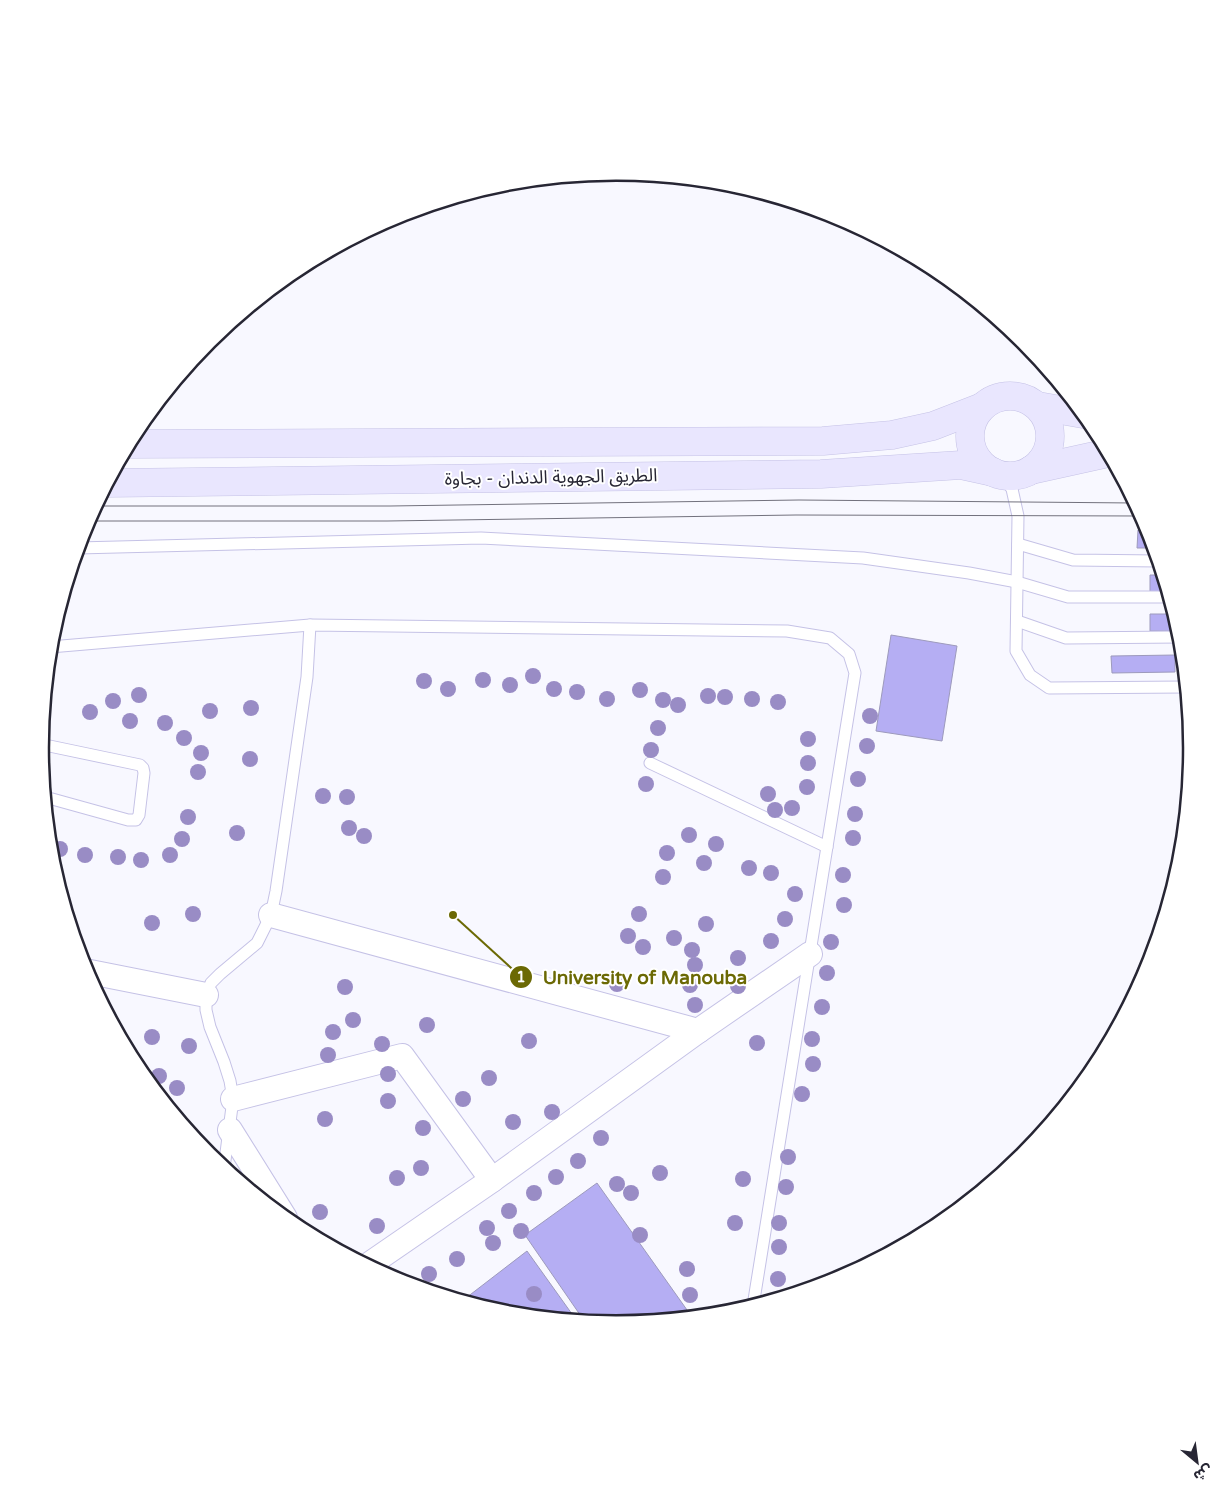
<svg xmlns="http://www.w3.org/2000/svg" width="1232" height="1497" viewBox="0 0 1232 1497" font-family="'Varela Round','Noto Sans Arabic',sans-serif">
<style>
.building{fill:#b5aef3;stroke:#9d9abc}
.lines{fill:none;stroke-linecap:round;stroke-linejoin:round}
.lane-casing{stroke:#c5c2e6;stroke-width:13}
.street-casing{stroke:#c5c2e6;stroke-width:26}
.secondary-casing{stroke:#c5c2e6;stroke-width:29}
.lane{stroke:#fff;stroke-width:11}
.street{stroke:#fff;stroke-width:24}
.secondary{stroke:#e9e6fe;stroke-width:28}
.tram{stroke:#72717d;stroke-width:1}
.tree{fill:#998cc5}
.labels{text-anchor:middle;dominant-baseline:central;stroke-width:4;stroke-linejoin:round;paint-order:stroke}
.street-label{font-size:18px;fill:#272634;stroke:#fff}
.rim{fill:none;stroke:#272634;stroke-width:2.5}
.leader{fill:none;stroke:#6b6904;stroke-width:2}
.callout-dot{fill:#6b6904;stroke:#fff;stroke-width:2}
.mark-label{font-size:15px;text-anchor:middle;font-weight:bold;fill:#fff}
.callout-label{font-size:19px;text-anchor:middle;font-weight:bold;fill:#6b6904;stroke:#fff;stroke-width:4;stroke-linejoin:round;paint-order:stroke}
</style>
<rect width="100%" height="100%" fill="#f8f8ff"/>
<g class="building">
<polygon points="1138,530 1149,530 1154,548 1137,548"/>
<polygon points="1150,575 1162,575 1168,592 1150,593"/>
<polygon points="1150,614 1174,614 1179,631 1150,631"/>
<polygon points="891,635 957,646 942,741 876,731"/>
<polygon points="1175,655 1175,672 1112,673 1111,656"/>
<polygon points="597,1183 692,1317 616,1324 585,1322 525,1235"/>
<polygon points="527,1251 577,1321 503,1313 462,1301"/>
</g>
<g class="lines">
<g class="lane-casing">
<g id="lane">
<polyline points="1002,475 1012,489 1018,516 1016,651 1030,675 1049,688 1186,687"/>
<polyline points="1018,544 1073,560 1158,561"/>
<polyline points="78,548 481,538 863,558 969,573 1017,582 1068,597 1169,597"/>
<polyline points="1017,621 1066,638 1181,637"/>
<polyline points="50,647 310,625 787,631 830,638 849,654 855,673 753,1306"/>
<polyline points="40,744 140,765 143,768 144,773 139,815 136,820 128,820 45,797"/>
<polyline points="650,763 827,847"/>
<polyline points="224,1168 233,1099 230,1081 224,1062 210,1027 206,1010 206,995 211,983 220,974 257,943 271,915 276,891 307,677 310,625"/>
</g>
</g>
<g class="street-casing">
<g id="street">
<polyline points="271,915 698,1031"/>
<polyline points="85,971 206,995"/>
<polyline points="233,1099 402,1056 492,1180"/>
<polyline points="230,1130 285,1218"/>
<polyline points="367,1266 492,1180 698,1031 810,954"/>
</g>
</g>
<g class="secondary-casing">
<g id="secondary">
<circle cx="1010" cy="436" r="40"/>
<polyline points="1038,406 1083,414"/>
<polyline points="129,444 823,441 892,435 933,426 982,407"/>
<polyline points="1031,470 1108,453"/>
<polyline points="108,483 821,474 961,465 993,472"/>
</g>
</g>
<use href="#lane" class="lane"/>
<use href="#street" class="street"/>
<use href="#secondary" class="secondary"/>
<g class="tram">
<polyline points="96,506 390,506 799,500 1134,503"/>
<polyline points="88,521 387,521 796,515 1142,516"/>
</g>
</g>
<g class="tree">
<circle cx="533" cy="676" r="8"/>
<circle cx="483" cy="680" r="8"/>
<circle cx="424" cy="681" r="8"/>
<circle cx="510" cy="685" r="8"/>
<circle cx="448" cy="689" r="8"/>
<circle cx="554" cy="689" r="8"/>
<circle cx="640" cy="690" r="8"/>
<circle cx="577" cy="692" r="8"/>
<circle cx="139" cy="695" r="8"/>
<circle cx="708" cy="696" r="8"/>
<circle cx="725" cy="697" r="8"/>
<circle cx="607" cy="699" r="8"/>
<circle cx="752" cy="699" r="8"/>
<circle cx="663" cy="700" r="8"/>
<circle cx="113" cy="701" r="8"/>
<circle cx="778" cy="702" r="8"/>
<circle cx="678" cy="705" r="8"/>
<circle cx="251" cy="708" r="8"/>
<circle cx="210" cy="711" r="8"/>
<circle cx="90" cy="712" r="8"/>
<circle cx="870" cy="716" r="8"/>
<circle cx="130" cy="721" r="8"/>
<circle cx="165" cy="723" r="8"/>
<circle cx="658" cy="728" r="8"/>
<circle cx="184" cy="738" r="8"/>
<circle cx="808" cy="739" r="8"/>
<circle cx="867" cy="746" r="8"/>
<circle cx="651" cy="750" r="8"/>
<circle cx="201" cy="753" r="8"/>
<circle cx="250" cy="759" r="8"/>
<circle cx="808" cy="763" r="8"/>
<circle cx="198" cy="772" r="8"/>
<circle cx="858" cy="779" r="8"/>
<circle cx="646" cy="784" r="8"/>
<circle cx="807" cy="787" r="8"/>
<circle cx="768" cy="794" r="8"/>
<circle cx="323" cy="796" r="8"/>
<circle cx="347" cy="797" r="8"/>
<circle cx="792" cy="808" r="8"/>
<circle cx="775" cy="810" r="8"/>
<circle cx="855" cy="814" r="8"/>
<circle cx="188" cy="817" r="8"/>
<circle cx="349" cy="828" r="8"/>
<circle cx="237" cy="833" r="8"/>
<circle cx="689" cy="835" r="8"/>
<circle cx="364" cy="836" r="8"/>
<circle cx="853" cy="838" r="8"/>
<circle cx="182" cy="839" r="8"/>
<circle cx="716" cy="844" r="8"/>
<circle cx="60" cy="849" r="8"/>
<circle cx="667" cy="853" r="8"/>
<circle cx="85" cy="855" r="8"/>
<circle cx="170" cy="855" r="8"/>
<circle cx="118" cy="857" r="8"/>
<circle cx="141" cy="860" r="8"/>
<circle cx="704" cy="863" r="8"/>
<circle cx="749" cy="868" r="8"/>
<circle cx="771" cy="873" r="8"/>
<circle cx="843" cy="875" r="8"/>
<circle cx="663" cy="877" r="8"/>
<circle cx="795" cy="894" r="8"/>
<circle cx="844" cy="905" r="8"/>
<circle cx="193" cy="914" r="8"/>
<circle cx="639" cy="914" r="8"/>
<circle cx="785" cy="919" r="8"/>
<circle cx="152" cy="923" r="8"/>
<circle cx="706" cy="924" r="8"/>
<circle cx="628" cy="936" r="8"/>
<circle cx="674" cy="938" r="8"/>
<circle cx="771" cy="941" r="8"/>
<circle cx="831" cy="942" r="8"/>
<circle cx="643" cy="947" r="8"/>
<circle cx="692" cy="950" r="8"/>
<circle cx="738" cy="958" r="8"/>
<circle cx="695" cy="965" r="8"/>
<circle cx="827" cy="973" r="8"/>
<circle cx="617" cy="984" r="8"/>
<circle cx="690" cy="985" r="8"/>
<circle cx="738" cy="986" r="8"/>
<circle cx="345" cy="987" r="8"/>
<circle cx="695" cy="1005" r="8"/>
<circle cx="822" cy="1007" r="8"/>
<circle cx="353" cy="1020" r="8"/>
<circle cx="427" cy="1025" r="8"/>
<circle cx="333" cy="1032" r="8"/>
<circle cx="152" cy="1037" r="8"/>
<circle cx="812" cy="1039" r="8"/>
<circle cx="529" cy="1041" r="8"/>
<circle cx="757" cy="1043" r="8"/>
<circle cx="382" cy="1044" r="8"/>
<circle cx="189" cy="1046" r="8"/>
<circle cx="328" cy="1055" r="8"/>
<circle cx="813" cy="1064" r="8"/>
<circle cx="388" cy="1074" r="8"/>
<circle cx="159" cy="1076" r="8"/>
<circle cx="489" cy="1078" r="8"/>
<circle cx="177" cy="1088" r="8"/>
<circle cx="802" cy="1094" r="8"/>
<circle cx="463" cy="1099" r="8"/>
<circle cx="388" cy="1101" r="8"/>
<circle cx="552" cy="1112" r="8"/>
<circle cx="325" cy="1119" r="8"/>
<circle cx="513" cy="1122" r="8"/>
<circle cx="423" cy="1128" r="8"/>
<circle cx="601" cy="1138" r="8"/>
<circle cx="788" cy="1157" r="8"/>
<circle cx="578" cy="1161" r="8"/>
<circle cx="421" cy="1168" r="8"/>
<circle cx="660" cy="1173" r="8"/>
<circle cx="556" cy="1177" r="8"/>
<circle cx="397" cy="1178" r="8"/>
<circle cx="743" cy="1179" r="8"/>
<circle cx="617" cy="1184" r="8"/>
<circle cx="786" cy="1187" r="8"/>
<circle cx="534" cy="1193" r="8"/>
<circle cx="631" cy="1193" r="8"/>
<circle cx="509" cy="1211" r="8"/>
<circle cx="320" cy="1212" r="8"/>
<circle cx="735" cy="1223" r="8"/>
<circle cx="779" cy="1223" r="8"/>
<circle cx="377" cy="1226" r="8"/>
<circle cx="487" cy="1228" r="8"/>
<circle cx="521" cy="1231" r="8"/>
<circle cx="640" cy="1235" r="8"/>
<circle cx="493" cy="1243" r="8"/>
<circle cx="779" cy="1247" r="8"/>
<circle cx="457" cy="1259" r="8"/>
<circle cx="687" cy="1269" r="8"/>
<circle cx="429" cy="1274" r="8"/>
<circle cx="778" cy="1279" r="8"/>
<circle cx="534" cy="1294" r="8"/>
<circle cx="690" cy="1295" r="8"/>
</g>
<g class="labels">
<g class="street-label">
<text transform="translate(551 477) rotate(-1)">الطريق الجهوية الدندان - بجاوة</text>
</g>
</g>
<path d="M0 0H1232V1497H0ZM49 748a567 567 0 1 1 1134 0a567 567 0 1 1-1134 0Z" fill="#fff" fill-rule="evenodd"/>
<path class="rim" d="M49 748a567 567 0 1 1 1134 0a567 567 0 1 1-1134 0Z"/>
<path class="leader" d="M453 915L521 977"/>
<g class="callout-dot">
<circle cx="453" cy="915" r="5"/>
<circle cx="521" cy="977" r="12"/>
</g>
<g class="mark-label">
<text x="521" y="982">1</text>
</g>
<g class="callout-label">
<text x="645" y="984">University of Manouba</text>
</g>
<g transform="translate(1197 1462) rotate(151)" stroke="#ffffff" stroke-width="4" paint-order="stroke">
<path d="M0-4L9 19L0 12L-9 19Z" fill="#272634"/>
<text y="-8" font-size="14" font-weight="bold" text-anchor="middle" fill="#272634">ش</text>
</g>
</svg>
